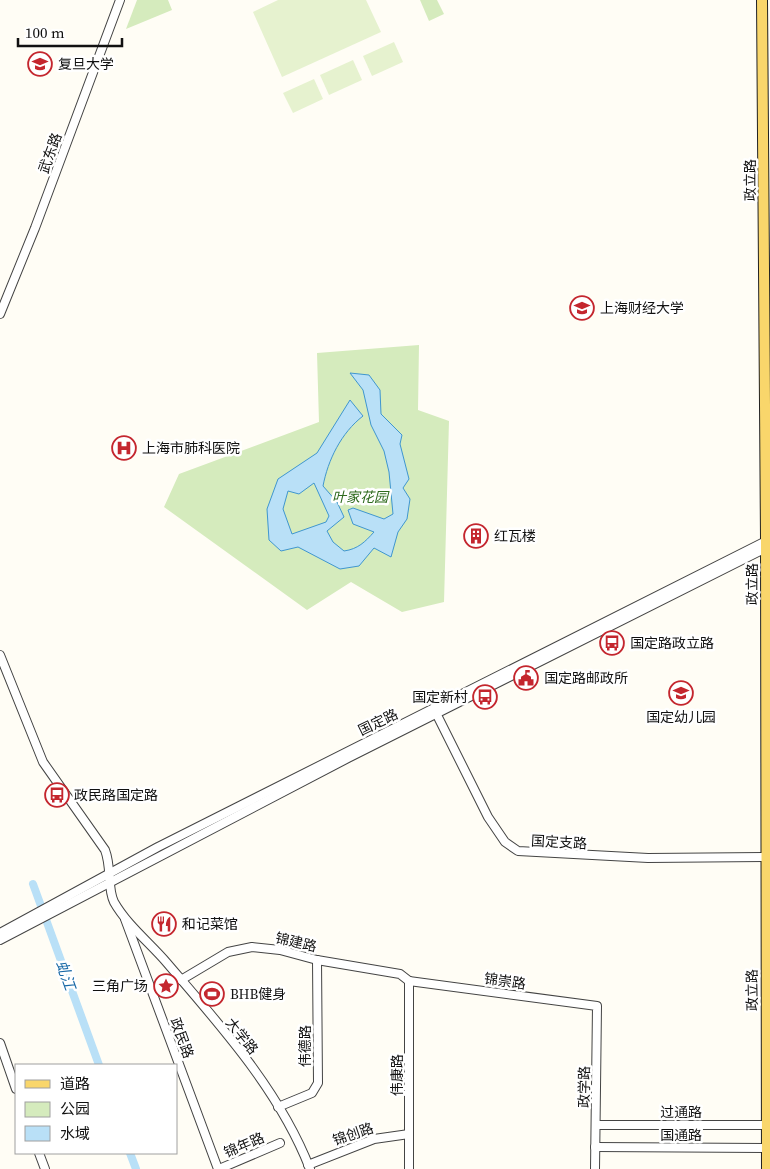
<svg xmlns="http://www.w3.org/2000/svg" width="770" height="1169" viewBox="0 0 770 1169" font-family="'Source Serif 4','Noto Sans SC',serif">
<style>
.green{fill:#d5ebbd}
.pitch{fill:#e6f2cf}
.water{fill:#b9e0f7;stroke:#3f96cf;fill-rule:evenodd}
.lines{fill:none;stroke-linecap:round;stroke-linejoin:round}
.canal{stroke:#b9e0f7;stroke-width:8}
.minor-casing{stroke:#444;stroke-width:10}
.major-casing{stroke:#222;stroke-width:12}
.minor{stroke:#fff;stroke-width:8}
.major{stroke:#f9d66b;stroke-width:10}
.labels{text-anchor:middle;dominant-baseline:central;stroke-width:5;stroke-linejoin:round;paint-order:stroke}
.poi-label{font-size:14px;fill:#111;stroke:#fff;text-anchor:start}
.street-label{font-size:14px;fill:#111;stroke:#fff}
.park-label{font-size:14px;font-style:italic;fill:#2f6b1f;stroke:#fff}
.water-label{font-size:15px;font-style:italic;fill:#1768a6;stroke:#fff}
</style>
<rect width="100%" height="100%" fill="#fffdf5"/>
<g class="green">
<polygon points="137,0 168,0 172,10 126,29"/>
<polygon points="420,0 437,0 444,14 429,21"/>
<polygon points="419,345 418,410 449,421 444,602 402,612 351,582 307,610 164,507 179,474 319,422 317,353"/>
</g>
<g class="pitch">
<polygon points="278,0 366,0 381,32 282,77 253,12"/>
<polygon points="394,42 403,62 372,76 363,56"/>
<polygon points="353,60 362,80 329,95 320,75"/>
<polygon points="314,79 323,99 293,113 283,93"/>
</g>
<path class="water" d="M350 373 369 375 380 390 381 414 402 435 400 444 409 479 403 488 410 499 407 519 398 532 391 557 374 548 359 566 340 569 298 547 281 551 269 540 267 509 278 479 317 453 350 400 363 416C341 433 328 460 323 486L337 502 344 517 327 531 333 542 344 551C358 549 365 542 374 532L353 524 348 510 353 508 384 519 393 514 389 472 384 451 371 425 363 390ZM314 483 329 516 326 522 292 534 283 509 288 491 299 494Z"/>
<g class="lines">
<g class="canal">
<polyline points="33,884 99,1065"/>
<polyline points="130,1153 136,1169"/>
</g>
<g class="minor-casing">
<g id="minor">
<polyline points="0,314 35,228 120,0"/>
<path d="M0 655 43 762 105 850C112 868 107 888 114 902 127 925 150 943 167 963 220 1025 280 1091 310 1169"/>
<polyline points="435,711 488,817 505,842 518,851 648,858 765,857"/>
<polyline points="125,919 218,1169"/>
<polyline points="0,933 158,847 770,539"/>
<polyline points="0,940 348,758 768,547"/>
<polyline points="181,980 228,952 252,947 280,950 317,960 400,974 409,981"/>
<polyline points="409,981 597,1006 595,1169"/>
<polyline points="409,981 409,1169"/>
<polyline points="0,1043 16,1089"/>
<polyline points="278,1107 312,1093 318,1083 317,960"/>
<polyline points="596,1125 767,1125"/>
<polyline points="595,1147 767,1148"/>
<polyline points="39,1153 45,1169"/>
<polyline points="308,1165 374,1139 409,1134"/>
<polyline points="219,1169 280,1143"/>
</g>
</g>
<g class="major-casing">
<polyline id="major" points="762,0 766,539 767,1169"/>
</g>
<use href="#minor" class="minor"/>
<use href="#major" class="major"/>
</g>
<defs>
<g id="university-ring" transform="scale(1.25)"><circle r="9.5" fill="#fff" stroke="#c4262e" stroke-width="1.5"/><path d="M0-5L7-2L0 1L-7-2ZM-4 1L0 2.5L4 1V4Q0 6-4 4Z" fill="#c4262e"/></g>
<g id="hospital-ring" transform="scale(1.25)"><circle r="9.5" fill="#fff" stroke="#c4262e" stroke-width="1.5"/><path d="M-5-5h3v3.5h4V-5h3V5h-3V1.5h-4V5h-3Z" fill="#c4262e"/></g>
<g id="building-ring" transform="scale(1.25)"><circle r="9.5" fill="#fff" stroke="#c4262e" stroke-width="1.5"/><path d="M-4-6H4V6H1V3H-1V6H-4ZM-2.5-4.3h1.7v1.8h-1.7ZM.8-4.3h1.7v1.8H.8ZM-2.5-1h1.7V.8h-1.7ZM.8-1h1.7V.8H.8Z" fill="#c4262e"/></g>
<g id="bus-ring" transform="scale(1.25)"><circle r="9.5" fill="#fff" stroke="#c4262e" stroke-width="1.5"/><path d="M-5-6H5V4H4V6H2V4H-2V6H-4V4H-5ZM-3.5-4V0h7V-4ZM-3.5 1.2v1.5H-2V1.2ZM2 1.2v1.5H3.5V1.2Z" fill="#c4262e"/></g>
<g id="civic-ring" transform="scale(1.25)"><circle r="9.5" fill="#fff" stroke="#c4262e" stroke-width="1.5"/><path d="M-.6-6.5H3V-4.5H.6V-3L4-1V1h2V6H-6V1h2V-1L-.6-3ZM-1.2 2.5V6h2.4V2.5Z" fill="#c4262e"/></g>
<g id="school-ring" transform="scale(1.25)"><circle r="9.5" fill="#fff" stroke="#c4262e" stroke-width="1.5"/><path d="M0-5L7-2L0 1L-7-2ZM-4 1L0 2.5L4 1V4Q0 6-4 4Z" fill="#c4262e"/></g>
<g id="restaurant-ring" transform="scale(1.25)"><circle r="9.5" fill="#fff" stroke="#c4262e" stroke-width="1.5"/><path d="M-5-6h1v4h1v-4h1v4h1v-4h1v5L-1.5 .5V6h-2V.5L-5-1ZM5-6V6H3V1.5H1.5Q1.5-4 5-6Z" fill="#c4262e"/></g>
<g id="sight-ring" transform="scale(1.25)"><circle r="9.5" fill="#fff" stroke="#c4262e" stroke-width="1.5"/><path d="M0-6L1.8-2.2L6-1.7L2.9 1.2L3.7 5.4L0 3.3L-3.7 5.4L-2.9 1.2L-6-1.7L-1.8-2.2Z" fill="#c4262e"/></g>
<g id="stadium-ring" transform="scale(1.25)"><circle r="9.5" fill="#fff" stroke="#c4262e" stroke-width="1.5"/><path d="M0-5a6.5 5 0 1 0 0 10a6.5 5 0 1 0 0-10ZM-3.5-1.8h7v3.6h-7Z" fill="#c4262e"/></g>
</defs>
<g fill-rule="evenodd">
<use href="#university-ring" x="40" y="64"/>
<use href="#university-ring" x="582" y="308"/>
<use href="#hospital-ring" x="124" y="448"/>
<use href="#building-ring" x="476" y="536"/>
<use href="#bus-ring" x="612" y="643"/>
<use href="#civic-ring" x="526" y="678"/>
<use href="#school-ring" x="681" y="693"/>
<use href="#bus-ring" x="485" y="697"/>
<use href="#bus-ring" x="57" y="795"/>
<use href="#restaurant-ring" x="164" y="924"/>
<use href="#sight-ring" x="166" y="986"/>
<use href="#stadium-ring" x="212" y="994"/>
</g>
<g class="labels">
<g class="poi-label">
<text x="58" y="64">复旦大学</text>
<text x="600" y="308">上海财经大学</text>
<text x="142" y="448">上海市肺科医院</text>
<text x="494" y="536">红瓦楼</text>
<text x="630" y="643">国定路政立路</text>
<text x="544" y="678">国定路邮政所</text>
<text x="468" y="697" text-anchor="end">国定新村</text>
<text x="681" y="717" text-anchor="middle">国定幼儿园</text>
<text x="74" y="795">政民路国定路</text>
<text x="182" y="924">和记菜馆</text>
<text x="148" y="986" text-anchor="end">三角广场</text>
<text x="230" y="994">BHB健身</text>
</g>
<g class="street-label">
<text transform="translate(50 153) rotate(-70)">武东路</text>
<text transform="translate(750 180) rotate(-90)">政立路</text>
<text transform="translate(752 584) rotate(-90)">政立路</text>
<text transform="translate(378 722) rotate(-26)">国定路</text>
<text transform="translate(559 842) rotate(3)">国定支路</text>
<text transform="translate(296 942) rotate(13)">锦建路</text>
<text transform="translate(505 981) rotate(8)">锦崇路</text>
<text transform="translate(752 990) rotate(-91)">政立路</text>
<text transform="translate(242 1036) rotate(51)">大学路</text>
<text transform="translate(182 1038) rotate(70)">政民路</text>
<text transform="translate(305 1046) rotate(-90)">伟德路</text>
<text transform="translate(397 1075) rotate(-90)">伟康路</text>
<text transform="translate(584 1087) rotate(-89)">政学路</text>
<text x="681" y="1112">过通路</text>
<text transform="translate(353 1134) rotate(-19)">锦创路</text>
<text x="681" y="1135">国通路</text>
<text transform="translate(244 1145) rotate(-23)">锦年路</text>
</g>
<g class="park-label">
<text x="360" y="497">叶家花园</text>
</g>
<g class="water-label">
<text transform="translate(66 975) rotate(70)">虬江</text>
</g>
</g>
<rect x="15" y="1064" width="162" height="90" fill="#ffffff" stroke="#a0a0a0"/>
<rect x="25" y="1080" width="25" height="8" fill="#f9d66b" stroke="#a0a0a0"/>
<text x="60" y="1089" font-size="15" fill="#111111">道路</text>
<rect x="25" y="1102" width="25" height="15" fill="#d5ebbd" stroke="#a0a0a0"/>
<text x="60" y="1114" font-size="15" fill="#111111">公园</text>
<rect x="25" y="1126" width="25" height="15" fill="#b9e0f7" stroke="#a0a0a0"/>
<text x="60" y="1139" font-size="15" fill="#111111">水域</text>
<path d="M18 38v8h104v-8" fill="none" stroke="#111111" stroke-width="2.5"/>
<text x="25" y="38" font-size="15" fill="#111111" stroke="#ffffff" stroke-width="4" paint-order="stroke">100 m</text>
</svg>
